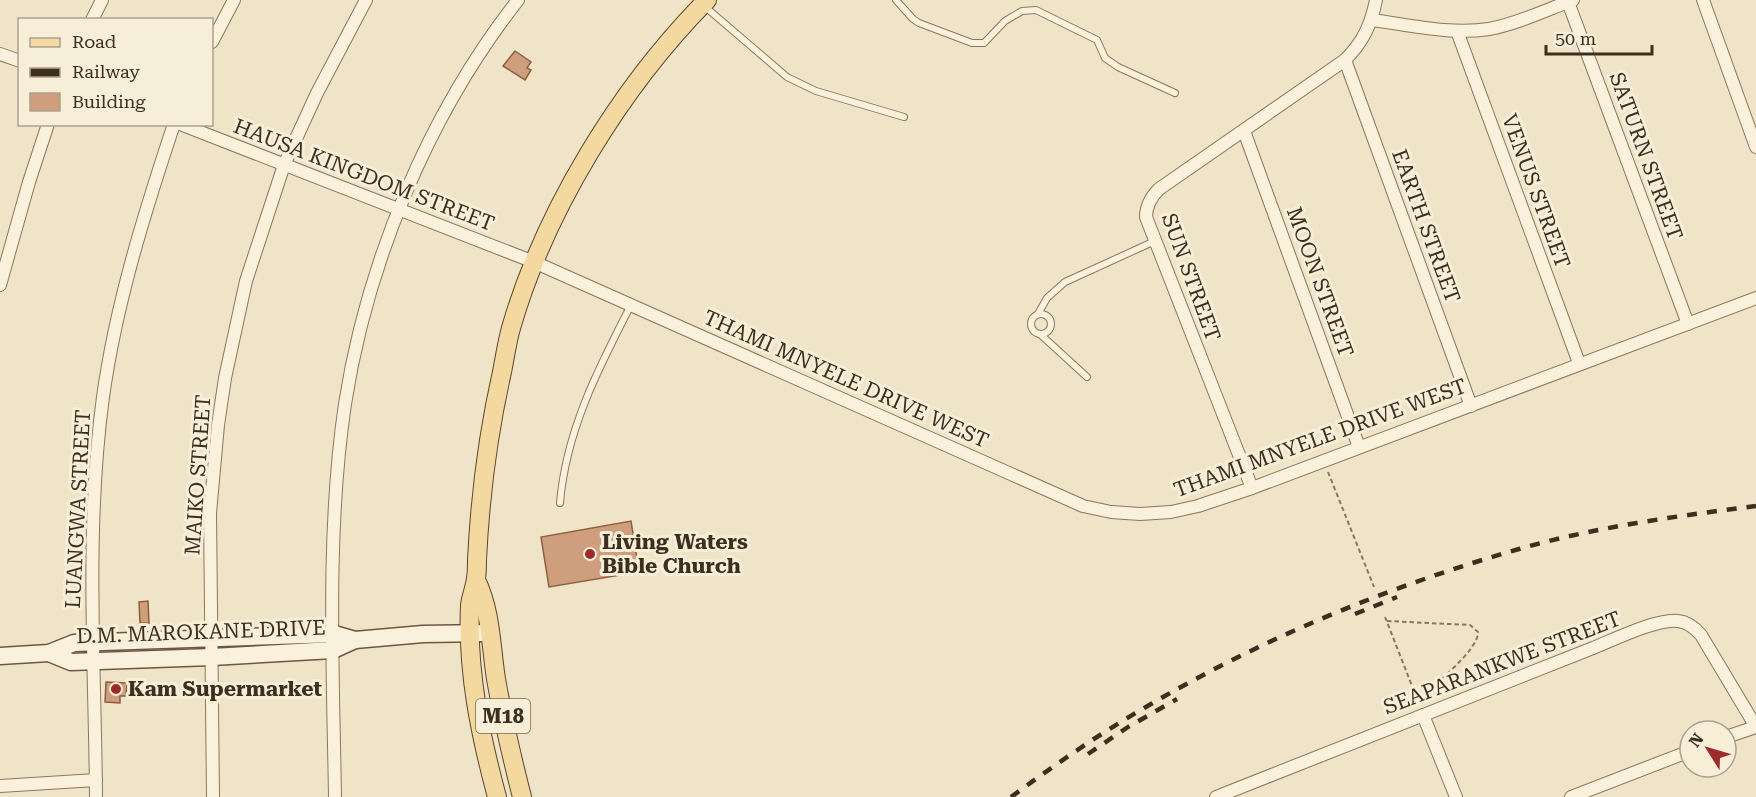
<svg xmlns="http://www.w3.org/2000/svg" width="1756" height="797" viewBox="0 0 1756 797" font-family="'Roboto Serif',serif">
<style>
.building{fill:#cf9f7d;stroke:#8d5f41;stroke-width:1.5}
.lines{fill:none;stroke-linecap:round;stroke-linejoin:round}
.lane-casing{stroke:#8d765c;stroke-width:8}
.street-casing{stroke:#8d765c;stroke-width:14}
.secondary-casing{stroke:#6f573f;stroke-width:19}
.primary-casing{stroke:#5b4430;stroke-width:20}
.path{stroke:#8d765c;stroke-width:2;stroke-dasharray:4.5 3;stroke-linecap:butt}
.lane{stroke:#faf1dc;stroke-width:6}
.street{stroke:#faf1dc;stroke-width:12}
.secondary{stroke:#faf1dc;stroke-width:16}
.primary{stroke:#f3d9a0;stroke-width:18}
.rail{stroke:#3d2e20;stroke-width:4.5;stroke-dasharray:10 10;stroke-linecap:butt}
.poi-dot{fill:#9e2a2b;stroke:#f7eed8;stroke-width:2}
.labels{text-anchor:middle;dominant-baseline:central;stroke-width:6;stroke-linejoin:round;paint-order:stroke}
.shield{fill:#f7eed8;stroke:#756857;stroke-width:1.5}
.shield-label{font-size:20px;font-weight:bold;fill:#3d2e20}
.street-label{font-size:21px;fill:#3d2e20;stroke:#f7eed8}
.poi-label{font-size:21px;font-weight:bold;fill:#3d2e20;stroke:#f7eed8;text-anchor:start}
</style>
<rect width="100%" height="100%" fill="#f0e4c8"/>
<g class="building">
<polygon points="515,51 531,62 527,68 531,70 525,80 503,66"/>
<polygon points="631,521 639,572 549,587 541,537"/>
<polygon points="148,601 149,623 140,623 139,602"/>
<polygon points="106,682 127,683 126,696 120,696 120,703 105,702"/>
</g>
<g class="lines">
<g class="lane-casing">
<g id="lane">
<polyline points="896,0 913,19 919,23 972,43 984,43 1005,21 1022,11 1036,10 1097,40 1105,58 1118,67 1175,93"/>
<polyline points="703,5 787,77 816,91 904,117"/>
<polyline points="1038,314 1047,298 1065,282 1155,241"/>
<circle cx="1041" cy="324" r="10"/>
<polyline points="1040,334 1087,377"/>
<path d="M560 503C566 431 598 369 631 305"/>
</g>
</g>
<g class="street-casing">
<g id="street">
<polyline points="1703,0 1756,147"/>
<polyline points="1568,2 1688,324"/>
<polyline points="92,20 102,0"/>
<path d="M1372 20C1410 25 1451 35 1489 29 1517 24 1546 10 1573 0"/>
<polyline points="1457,31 1579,363"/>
<polyline points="212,42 234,0"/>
<polyline points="0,54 20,61"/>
<polyline points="1345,60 1471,406"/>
<polyline points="180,124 534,262 1083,506 1111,512 1140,514 1171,512 1198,506 1252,488 1756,298"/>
<polyline points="1244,131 1359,447"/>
<polyline points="0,285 29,182 48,124"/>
<path d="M1252 488 1146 217C1146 205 1151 197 1159 189L1345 60C1363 42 1371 25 1376 0"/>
<polyline points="1423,715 1456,797"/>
<polyline points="1726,737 1756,727"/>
<polyline points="0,786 96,780"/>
<path d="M96 797C95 664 85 530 103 397 116 304 144 214 174 124"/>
<polyline points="213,797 210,513 218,425 225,378 246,281 284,165 317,93 366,0"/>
<path d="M335 797C333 669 326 531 345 404 367 262 429 113 518 0"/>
<path d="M1216 797 1593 648C1613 640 1658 618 1678 621 1688 622 1695 628 1701 635L1756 727"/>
<polyline points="1571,797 1690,751"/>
</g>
</g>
<g class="secondary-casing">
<g id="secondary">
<polyline points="49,653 71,662 212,657 333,650 355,640 423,634 489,633"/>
<polyline points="0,656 49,653 74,643 334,634 355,640"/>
</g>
</g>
<g class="primary-casing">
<g id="primary">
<path d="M476 580C491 610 491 647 496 679 503 719 512 758 522 797"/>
<path d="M497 797C480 734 467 671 470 605 471 596 475 588 476 578 477 573 477 566 477 560 480 497 488 434 502 372 505 357 507 342 511 328 545 210 621 87 707 0"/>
</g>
</g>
<g class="path">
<polyline points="1328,472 1374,587"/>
<polyline points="1385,617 1418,701"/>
<path d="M1387 621 1470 625 1478 632C1479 650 1432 687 1417 700"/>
</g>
<use href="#lane" class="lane"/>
<use href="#street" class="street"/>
<use href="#secondary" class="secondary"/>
<use href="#primary" class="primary"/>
<g class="rail">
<polyline points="1355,614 1397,597"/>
<polyline points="1088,754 1128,727 1177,699"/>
<path d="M1011 797C1056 764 1102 732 1151 704 1266 637 1390 586 1519 549 1596 527 1677 516 1756 506"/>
</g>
</g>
<g class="poi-dot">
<circle cx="590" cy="554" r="6"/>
<circle cx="116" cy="689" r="6"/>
</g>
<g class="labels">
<rect class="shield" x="476" y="699" width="54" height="34" rx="4.5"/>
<g class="shield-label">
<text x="503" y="716">M18</text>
</g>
<g class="street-label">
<text transform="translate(1646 156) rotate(70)">SATURN STREET</text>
<text transform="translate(364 175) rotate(21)">HAUSA KINGDOM STREET</text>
<text transform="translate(1536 191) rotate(70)">VENUS STREET</text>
<text transform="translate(1426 226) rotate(70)">EARTH STREET</text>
<text transform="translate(1191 277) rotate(70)">SUN STREET</text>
<text transform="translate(1320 282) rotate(70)">MOON STREET</text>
<text transform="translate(846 379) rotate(24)">THAMI MNYELE DRIVE WEST</text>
<text transform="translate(1320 438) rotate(-20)">THAMI MNYELE DRIVE WEST</text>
<text transform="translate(198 475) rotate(-86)">MAIKO STREET</text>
<text transform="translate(78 509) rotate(-87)">LUANGWA STREET</text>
<text transform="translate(201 632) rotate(-2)">D.M. MAROKANE DRIVE</text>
<text transform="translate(1502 663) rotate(-21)">SEAPARANKWE STREET</text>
</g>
<g class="poi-label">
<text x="602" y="542">Living Waters<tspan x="602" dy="24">Bible Church</tspan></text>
<text x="128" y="689">Kam Supermarket</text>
</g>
</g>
<rect x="18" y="18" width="195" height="108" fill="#f7eed8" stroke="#ada18e" stroke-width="1.5"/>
<rect x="30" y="38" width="30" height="9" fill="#f3d9a0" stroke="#ada18e" stroke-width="1.5"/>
<text x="72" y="48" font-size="18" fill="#3d2e20">Road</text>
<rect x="30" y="68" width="30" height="9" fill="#3d2e20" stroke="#ada18e" stroke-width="1.5"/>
<text x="72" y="78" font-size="18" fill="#3d2e20">Railway</text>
<rect x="30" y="93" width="30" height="18" fill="#cf9f7d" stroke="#ada18e" stroke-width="1.5"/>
<text x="72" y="108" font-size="18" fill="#3d2e20">Building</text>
<g transform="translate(1708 749) rotate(307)"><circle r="28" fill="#f7eed8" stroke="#ada18e" stroke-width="1.5"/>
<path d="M0-4.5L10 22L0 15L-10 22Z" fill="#9e2a2b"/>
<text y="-9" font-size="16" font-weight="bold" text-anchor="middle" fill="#3d2e20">N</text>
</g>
<path d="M1546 45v9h106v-9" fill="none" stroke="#3d2e20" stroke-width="3"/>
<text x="1555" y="45" font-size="18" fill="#3d2e20" stroke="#f7eed8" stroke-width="4.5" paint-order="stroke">50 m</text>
</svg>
